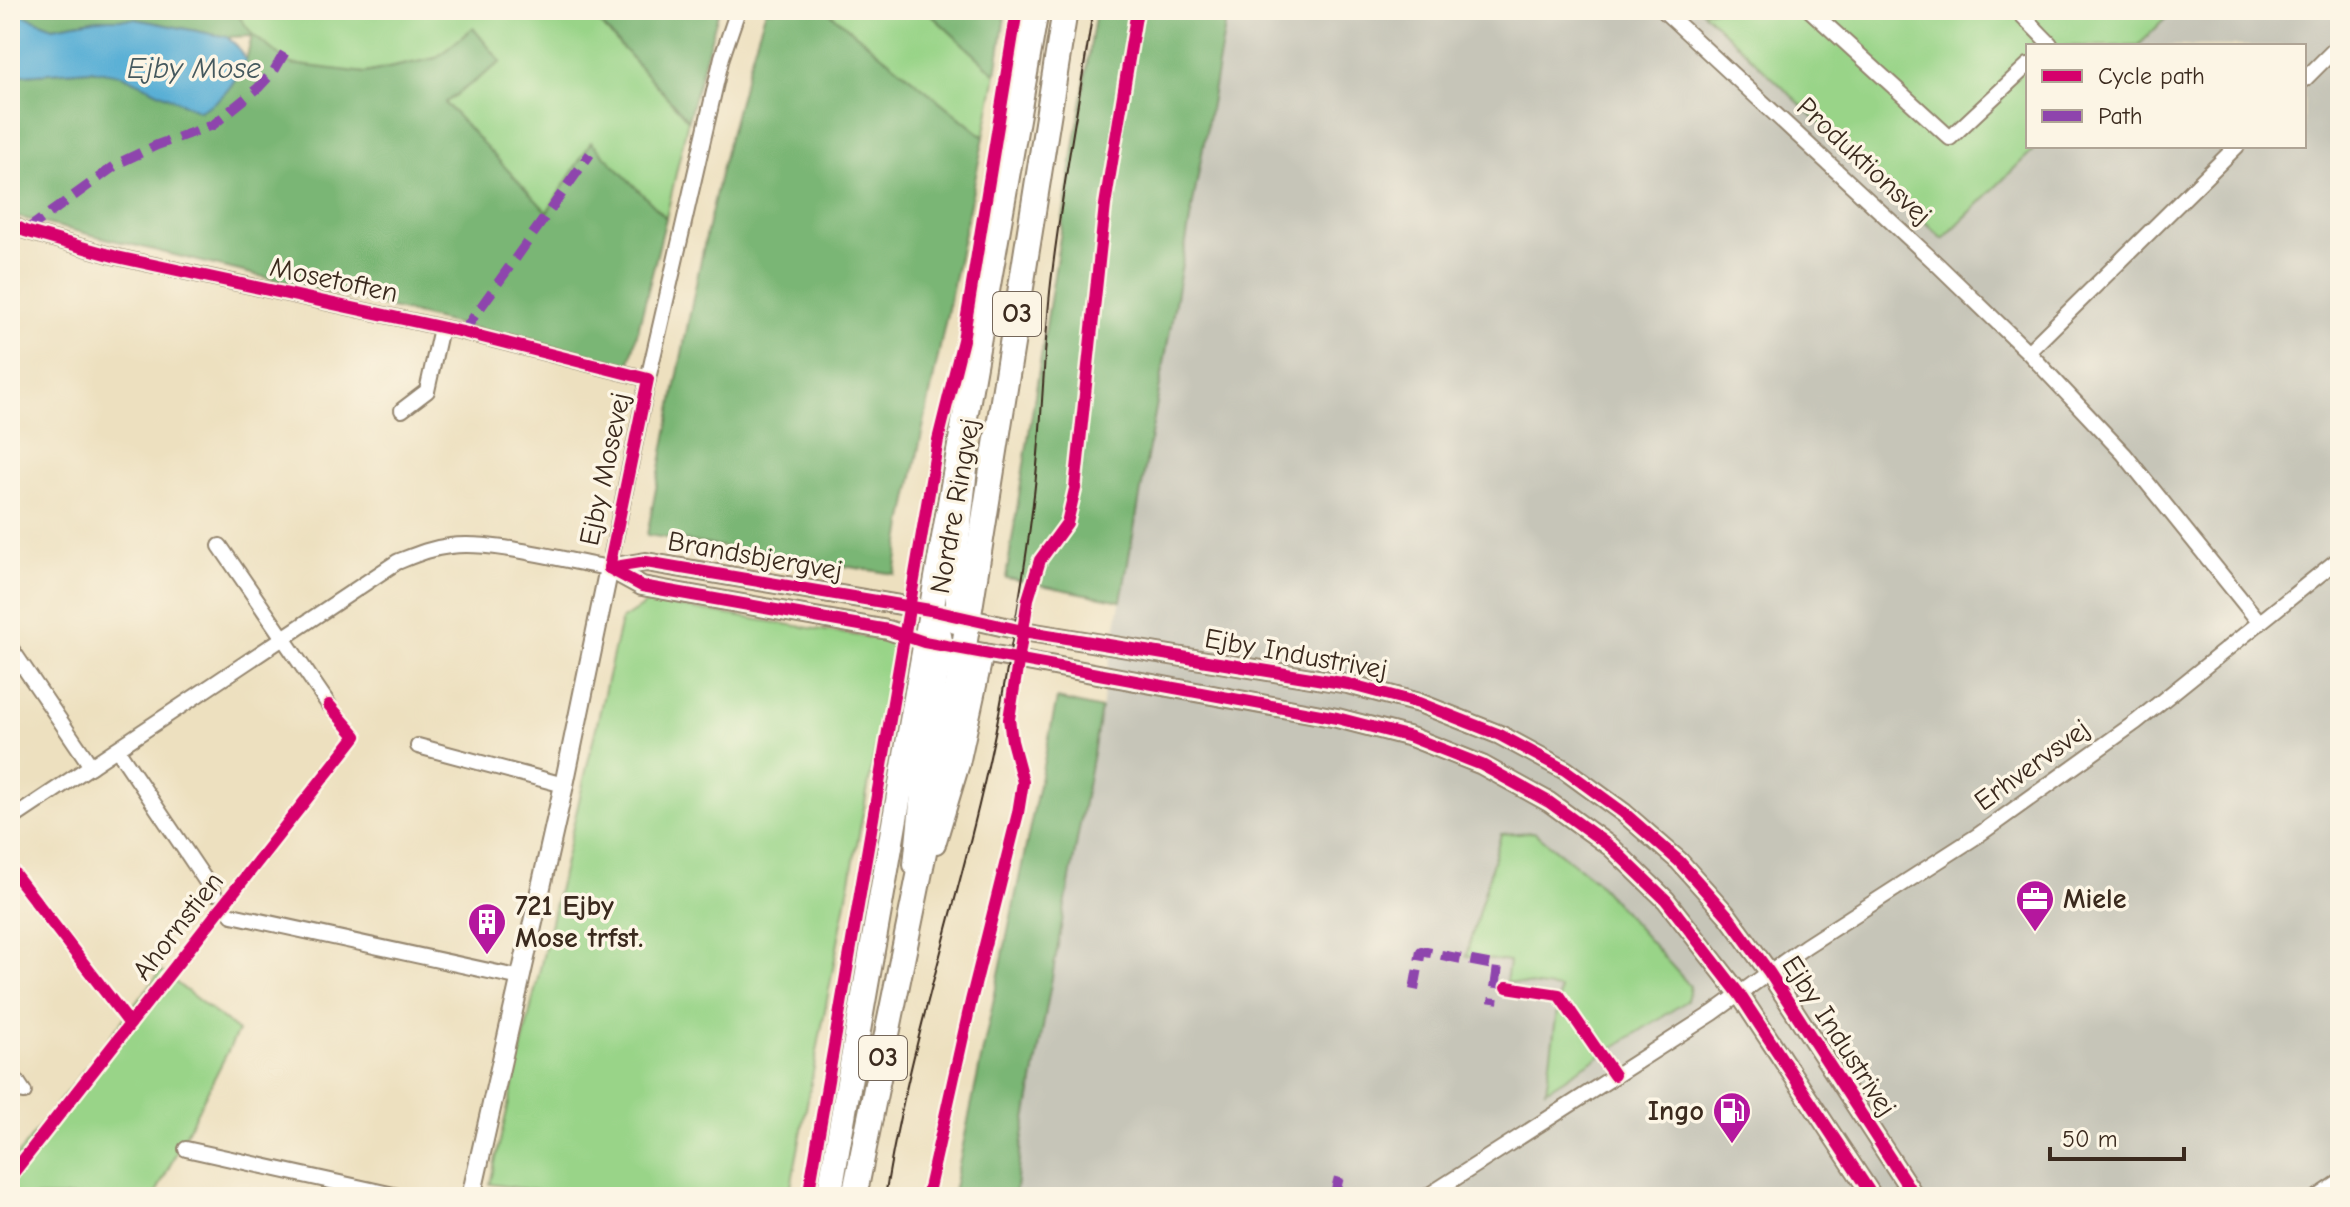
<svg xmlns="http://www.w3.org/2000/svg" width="2350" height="1207" viewBox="0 0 2350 1207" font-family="'Comic Neue',sans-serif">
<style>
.industrial{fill:#c6c5b8}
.green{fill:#99d488;stroke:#6a7f53;stroke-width:2}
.forest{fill:#7ab674;stroke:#5a7049;stroke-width:2}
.water{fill:#58afd5;stroke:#4a6c7a;stroke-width:2}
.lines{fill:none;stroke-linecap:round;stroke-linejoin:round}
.minor-casing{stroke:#94856e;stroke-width:18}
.tertiary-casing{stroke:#94856e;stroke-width:22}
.primary-casing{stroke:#94856e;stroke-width:28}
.minor{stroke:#fff;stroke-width:14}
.tertiary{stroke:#fff;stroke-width:18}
.primary{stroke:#fff;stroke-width:24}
.tram{stroke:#3b2a1e;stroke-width:2}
.quiet{stroke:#8e44ad;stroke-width:10;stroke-dasharray:20 10;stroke-linecap:butt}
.cycleway-casing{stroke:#fcf5e5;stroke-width:17}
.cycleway{stroke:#d6006c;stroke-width:12}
.labels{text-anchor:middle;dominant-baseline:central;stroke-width:7;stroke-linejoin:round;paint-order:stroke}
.shield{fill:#fcf5e5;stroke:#75675a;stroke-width:2}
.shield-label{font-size:26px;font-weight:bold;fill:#3b2a1e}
.street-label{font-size:28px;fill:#3b2a1e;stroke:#fcf5e5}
.poi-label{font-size:28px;font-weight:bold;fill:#3b2a1e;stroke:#fcf5e5;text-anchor:start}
.water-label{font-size:30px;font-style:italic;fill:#45595e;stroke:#fcf5e5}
</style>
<rect width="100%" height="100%" fill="#fcf5e5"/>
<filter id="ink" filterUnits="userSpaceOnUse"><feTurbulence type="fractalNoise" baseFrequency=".0125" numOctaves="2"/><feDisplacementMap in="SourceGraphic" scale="16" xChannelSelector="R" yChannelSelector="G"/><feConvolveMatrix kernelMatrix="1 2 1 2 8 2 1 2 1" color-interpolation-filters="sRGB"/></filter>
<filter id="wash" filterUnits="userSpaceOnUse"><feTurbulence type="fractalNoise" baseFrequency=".006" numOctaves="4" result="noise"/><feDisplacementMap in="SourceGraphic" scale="32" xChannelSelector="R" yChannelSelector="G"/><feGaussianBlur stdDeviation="1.8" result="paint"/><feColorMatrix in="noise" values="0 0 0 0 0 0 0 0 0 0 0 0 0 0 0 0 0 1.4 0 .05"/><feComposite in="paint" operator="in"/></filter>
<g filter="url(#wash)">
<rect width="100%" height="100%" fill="#ede0bf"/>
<polygon class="industrial" points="1228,10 1701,10 1943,238 2037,146 2304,146 2304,46 2138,46 2174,10 2340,10 2340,1197 1015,1197 1020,1153"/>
<g class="green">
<polygon points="234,10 588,10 688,120 666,218 591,143 547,213 445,103 436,58 365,73 291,65 252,35"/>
<polygon points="826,10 926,10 996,74 984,137"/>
<polygon points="1701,10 2174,10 2138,46 2028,46 2028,146 2037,146 1943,239"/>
<polygon points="649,602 896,642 789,1197 582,1197 490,1184 621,620"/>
<polygon points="1534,832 1595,880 1690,986 1687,1001 1546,1090 1560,989 1506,982 1509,962 1466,956 1501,834"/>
<polygon points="161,971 238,1031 154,1197 10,1197 10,1165"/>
</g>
<g class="forest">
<polygon points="13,10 234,10 253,35 291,64 365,73 436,58 473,28 501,62 445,103 547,212 591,142 666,218 629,366 10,215 10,76 90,70 123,75 199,111 246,60 252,36 227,37 136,19 98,19 53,27 15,13"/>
<polygon points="588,10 719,10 688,120"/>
<path d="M766 10H826L984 137 903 524 895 574 647 535C682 359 710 181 766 10Z"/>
<polygon points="926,10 1006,10 996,74"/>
<polygon points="1096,10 1228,10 1121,601 1006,578"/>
<polygon points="1057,699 1101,709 1020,1153 1015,1197 952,1197"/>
</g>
<path class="water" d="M10 10 53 27 98 19H136L227 37 237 46 246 60C233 85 225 99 199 111L122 75 90 70 10 76Z"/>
</g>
<g filter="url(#ink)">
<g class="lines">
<g class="minor-casing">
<g id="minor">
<polyline points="1663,10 1938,265 2028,352 2124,454 2260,623"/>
<polyline points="1810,10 1950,138 2028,65"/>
<polyline points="2017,10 2050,44 2048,46"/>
<polyline points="2304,80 2340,44"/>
<polyline points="10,223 25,231 117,257 463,332 648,379"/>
<polyline points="2028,352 2237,146"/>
<polyline points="402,410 427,391 441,328"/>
<polyline points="220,546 329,705"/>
<polyline points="10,647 91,766"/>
<polyline points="418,746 564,785"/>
<polyline points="117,749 214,893"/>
<path d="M10 820 397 562C415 555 431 548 450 546 491 540 566 561 609 568L648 379 722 57 738 10"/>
<polyline points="232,915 521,978"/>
<polyline points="10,1071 24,1092"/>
<polyline points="186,1149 403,1197"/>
<polyline points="1426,1197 1713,1013 1806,946 1977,836 2136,722 2340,558"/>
<polyline points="2318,1197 2340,1182"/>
</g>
</g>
<g class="tertiary-casing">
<g id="tertiary">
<polyline points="609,568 646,562 930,610 1023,631 1348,684 1419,703 1500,735 1565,770 1624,813 1679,861 1728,916 1769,972 1915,1197"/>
<polyline points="609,568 642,586 888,630 924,642 1337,718 1411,737 1482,765 1549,802 1611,847 1666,900 1740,995 1873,1197"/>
<polyline points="955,624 955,586 970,451"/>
<polyline points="936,844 960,764 984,653"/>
<polyline points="913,865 923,763 944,646 940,625 930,610"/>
<polyline points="471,1197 564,785 609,568"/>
</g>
</g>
<g class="primary-casing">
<g id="primary">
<polyline points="829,1197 1036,10"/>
<polyline points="854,1197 958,684 1065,10"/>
</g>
</g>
<use href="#minor" class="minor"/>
<use href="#tertiary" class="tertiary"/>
<use href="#primary" class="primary"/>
<path class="tram" d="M885 1197C911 1033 968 876 999 713 1012 644 1025 573 1033 503 1042 433 1043 362 1050 292 1060 197 1079 104 1093 10"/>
<g class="quiet">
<polyline points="25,231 119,163 157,145 213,125 258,88 274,71 289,45"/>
<polyline points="463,332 590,154"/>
<polyline points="1414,990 1421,951 1498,966 1493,1003"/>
<polyline points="1334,1197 1341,1169"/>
</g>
<g class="cycleway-casing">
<g id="cycleway">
<polyline points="10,223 25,231 117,257 463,332 648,379 609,568"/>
<polyline points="609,568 646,562 930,610 1023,631 1348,684 1419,703 1500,735 1565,770 1624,813 1679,861 1728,916 1769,972 1915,1197"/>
<polyline points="609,568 642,586 888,630 924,642 1337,718 1411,737 1482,765 1549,802 1611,847 1666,900 1740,995 1873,1197"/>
<polyline points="10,868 130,1024"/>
<polyline points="1507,987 1559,995 1614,1075"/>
<polyline points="10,1177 356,736 329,705"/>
<polyline points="808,1197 938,440 963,340 1017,10"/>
<polyline points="927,1197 971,1001 1018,813 1023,782 1012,741 1009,719 1028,599 1040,560 1067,523 1075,489 1105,205 1137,10"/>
</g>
</g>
<use href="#cycleway" class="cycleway"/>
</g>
</g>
<defs>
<g id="office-pin" transform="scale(2)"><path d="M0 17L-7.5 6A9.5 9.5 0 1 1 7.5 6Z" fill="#b5179e" stroke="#fcf5e5"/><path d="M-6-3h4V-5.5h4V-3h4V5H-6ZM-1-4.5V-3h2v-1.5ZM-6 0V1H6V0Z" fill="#fff"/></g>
<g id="building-pin" transform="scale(2)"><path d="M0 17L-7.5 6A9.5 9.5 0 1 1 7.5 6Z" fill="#b5179e" stroke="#fcf5e5"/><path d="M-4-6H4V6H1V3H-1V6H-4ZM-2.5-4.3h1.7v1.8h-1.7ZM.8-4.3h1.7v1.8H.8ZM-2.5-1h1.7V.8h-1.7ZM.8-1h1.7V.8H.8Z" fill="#fff"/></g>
<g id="fuel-pin" transform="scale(2)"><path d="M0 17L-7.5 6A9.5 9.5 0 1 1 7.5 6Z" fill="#b5179e" stroke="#fcf5e5"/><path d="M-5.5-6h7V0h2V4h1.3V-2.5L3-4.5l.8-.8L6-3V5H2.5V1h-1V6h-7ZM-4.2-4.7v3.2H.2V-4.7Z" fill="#fff"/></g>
</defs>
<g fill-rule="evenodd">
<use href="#office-pin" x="2035" y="899"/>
<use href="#building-pin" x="487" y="922"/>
<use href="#fuel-pin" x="1732" y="1111"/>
</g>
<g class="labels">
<g class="shield">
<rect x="993" y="292" width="48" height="44" rx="6"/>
<rect x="859" y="1036" width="48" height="44" rx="6"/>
</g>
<g class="shield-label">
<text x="1017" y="314">O3</text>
<text x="883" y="1058">O3</text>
</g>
<g class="street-label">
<text transform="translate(1864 161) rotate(43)">Produktionsvej</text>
<text transform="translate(334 280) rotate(12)">Mosetoften</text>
<text transform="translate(605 469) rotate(-78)">Ejby Mosevej</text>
<text transform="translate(955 506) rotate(-80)">Nordre Ringvej</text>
<text transform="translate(755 556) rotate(10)">Brandsbjergvej</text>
<text transform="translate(1296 654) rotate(10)">Ejby Industrivej</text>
<text transform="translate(2032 765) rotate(-36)">Erhvervsvej</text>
<text transform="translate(178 926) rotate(-52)">Ahornstien</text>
<text transform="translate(1839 1036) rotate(57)">Ejby Industrivej</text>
</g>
<g class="poi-label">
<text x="2063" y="899">Miele</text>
<text x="515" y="906">721 Ejby<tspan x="515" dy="32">Mose trfst.</tspan></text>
<text x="1704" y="1111" text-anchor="end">Ingo</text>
</g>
<g class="water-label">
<text x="194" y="68">Ejby Mose</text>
</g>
</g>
<rect width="2350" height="1207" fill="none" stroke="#fcf5e5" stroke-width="40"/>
<rect x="2026" y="44" width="280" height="104" fill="#fcf5e5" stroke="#afa495" stroke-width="2"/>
<rect x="2042" y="70" width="40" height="12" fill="#d6006c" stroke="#afa495" stroke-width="2"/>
<text x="2098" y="84" font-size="24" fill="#3b2a1e">Cycle path</text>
<rect x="2042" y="110" width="40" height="12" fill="#8e44ad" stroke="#afa495" stroke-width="2"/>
<text x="2098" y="124" font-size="24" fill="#3b2a1e">Path</text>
<path d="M2050 1147v12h134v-12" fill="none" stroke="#3b2a1e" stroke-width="4"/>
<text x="2062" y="1147" font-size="24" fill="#3b2a1e" stroke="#fcf5e5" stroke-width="6" paint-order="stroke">50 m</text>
</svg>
